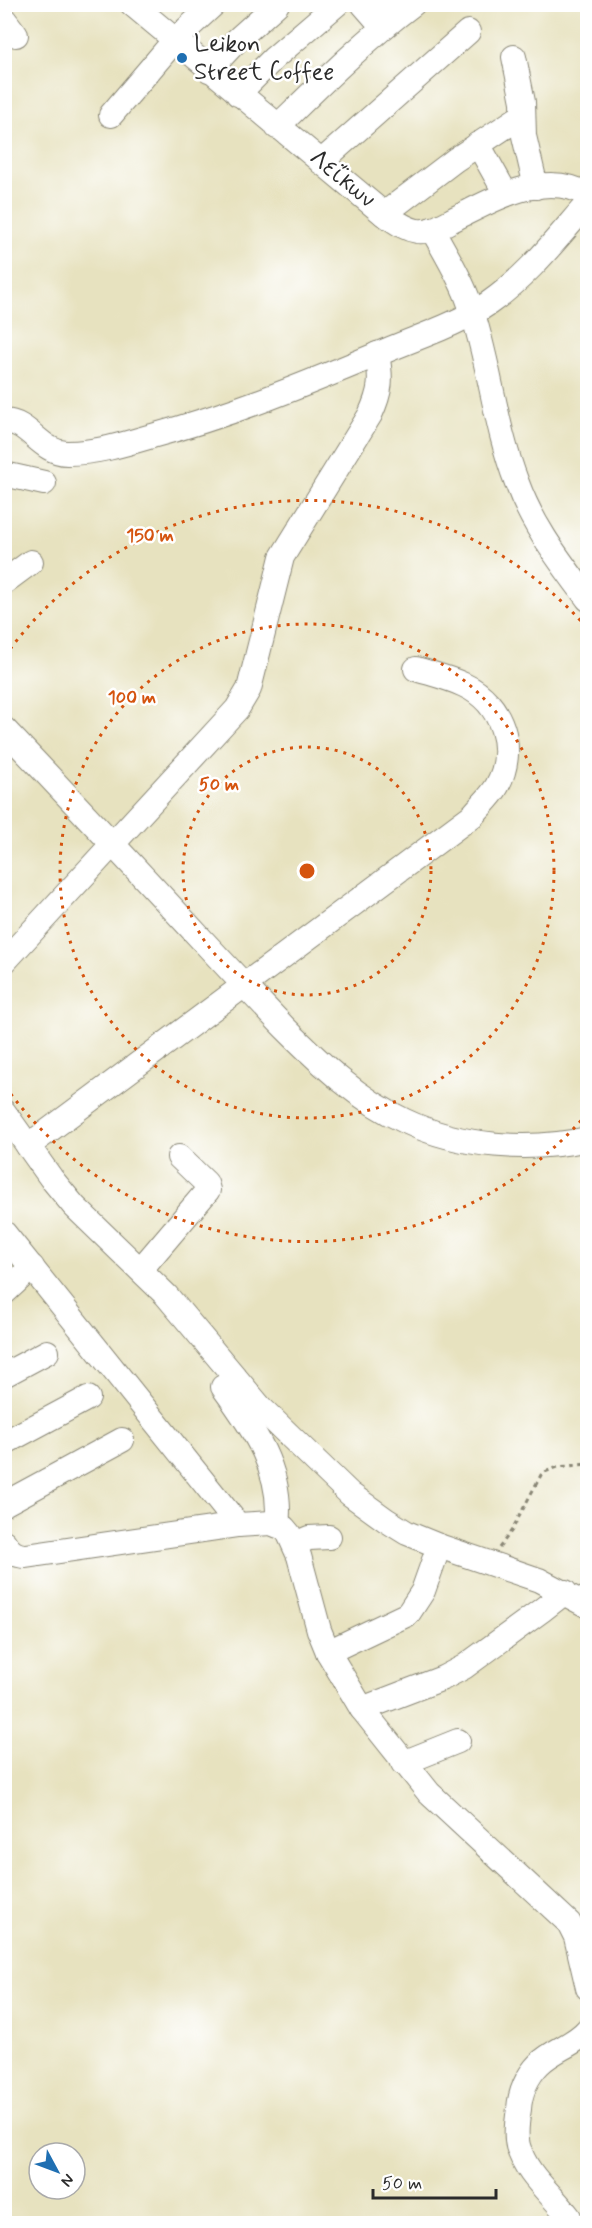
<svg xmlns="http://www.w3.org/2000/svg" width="592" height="2228" viewBox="0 0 592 2228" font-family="Mynerve,sans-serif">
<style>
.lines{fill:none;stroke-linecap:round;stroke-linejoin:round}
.minor-casing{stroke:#898675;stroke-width:26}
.path{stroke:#898675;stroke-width:3;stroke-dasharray:4.5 4.5;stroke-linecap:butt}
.minor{stroke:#fff;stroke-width:24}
.ring{fill:none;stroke:#d5540f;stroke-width:3;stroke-dasharray:3 6}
.poi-dot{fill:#1f6fb2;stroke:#fff;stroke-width:2}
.labels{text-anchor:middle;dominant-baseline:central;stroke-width:5;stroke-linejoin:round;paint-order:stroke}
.poi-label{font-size:24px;fill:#2b2b2b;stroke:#fff;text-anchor:start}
.street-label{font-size:24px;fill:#2b2b2b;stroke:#fff}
.centre{fill:#d5540f;stroke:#fff;stroke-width:3}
.ring-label{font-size:18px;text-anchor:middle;font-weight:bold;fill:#d5540f;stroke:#fff;stroke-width:5;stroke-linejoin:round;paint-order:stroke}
</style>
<rect width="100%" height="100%" fill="#fff"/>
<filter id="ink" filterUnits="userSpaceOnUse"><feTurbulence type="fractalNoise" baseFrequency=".0167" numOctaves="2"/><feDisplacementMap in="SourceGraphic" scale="12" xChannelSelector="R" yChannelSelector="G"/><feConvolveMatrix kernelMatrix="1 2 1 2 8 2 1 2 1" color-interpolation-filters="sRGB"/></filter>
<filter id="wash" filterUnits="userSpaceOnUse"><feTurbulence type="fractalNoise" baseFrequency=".008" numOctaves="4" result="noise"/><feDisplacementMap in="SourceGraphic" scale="24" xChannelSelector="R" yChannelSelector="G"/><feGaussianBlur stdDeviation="1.35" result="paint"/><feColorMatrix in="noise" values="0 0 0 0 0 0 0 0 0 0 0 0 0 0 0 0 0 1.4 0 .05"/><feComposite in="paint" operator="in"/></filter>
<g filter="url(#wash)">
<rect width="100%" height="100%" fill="#e7e2bf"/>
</g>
<g filter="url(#ink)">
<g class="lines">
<g class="minor-casing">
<g id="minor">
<path d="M132 4 384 214C395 221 405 229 417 231 431 233 444 224 456 218 495 199 545 169 588 195"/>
<polyline points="363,4 383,27"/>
<polyline points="4,19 16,35"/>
<polyline points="514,57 523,102 524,136 536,187"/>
<polyline points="209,70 238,39 277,4"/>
<polyline points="238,94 274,58 337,4"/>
<polyline points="111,115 174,41 214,4"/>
<path d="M277 127C321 84 364 41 413 4"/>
<polyline points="478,144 506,194"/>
<polyline points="321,162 468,32"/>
<polyline points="384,214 455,160 523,115"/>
<path d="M432 229C445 253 460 276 469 302 490 361 494 424 517 483 533 527 560 561 588 599"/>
<path d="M4 421C29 421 41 453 67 453 96 453 125 444 152 436 230 415 304 385 378 354 414 338 456 326 489 303 528 276 557 238 588 203"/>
<polyline points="4,474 44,483"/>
<polyline points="4,582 31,562"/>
<path d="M4 729C71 799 137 870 203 941 230 970 257 999 284 1027 321 1064 357 1099 405 1121 460 1147 529 1152 588 1139"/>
<path d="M4 962 237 709 249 689 282 557 370 415C381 391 382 380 377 354"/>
<polyline points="4,1112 51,1178 74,1206 166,1295 261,1408 350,1494 386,1520 407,1533 439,1546 539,1580 588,1606"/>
<path d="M28 1146 473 815C480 806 491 797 497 786 517 750 503 703 464 685 449 678 432 674 416 669"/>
<polyline points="4,1233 238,1525"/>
<polyline points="141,1269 208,1190 206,1183 179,1157"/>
<polyline points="4,1293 32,1267"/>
<polyline points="4,1375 47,1352"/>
<path d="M223 1387C253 1428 284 1472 277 1525"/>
<polyline points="4,1443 88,1398"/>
<polyline points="4,1504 122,1440"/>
<path d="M4 1542C10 1551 15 1556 26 1556L238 1525 271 1523 284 1528 289 1534 299 1556 319 1630 328 1652 362 1709 429 1793 569 1923 576 1937 588 1988"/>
<polyline points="295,1544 309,1538 329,1537"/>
<polyline points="328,1652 408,1614 423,1591 439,1546"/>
<polyline points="362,1709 443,1678 464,1667 542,1610 565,1592"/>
<polyline points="403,1763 458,1741"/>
<path d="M570 2224 569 2217C552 2194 526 2175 518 2146 515 2135 517 2121 519 2109 520 2093 527 2076 539 2064 554 2049 575 2045 588 2029"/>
</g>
</g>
<polyline class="path" points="499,1548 512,1530 542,1473 558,1467 588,1464"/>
<use href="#minor" class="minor"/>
</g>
</g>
<g class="ring">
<circle cx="307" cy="871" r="124"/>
<circle cx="307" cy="871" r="247"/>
<path d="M587 1114A371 371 0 0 1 5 1086M5 656A371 371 0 0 1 587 628"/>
</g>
<circle class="poi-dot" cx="182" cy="58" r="6"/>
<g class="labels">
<g class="poi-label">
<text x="194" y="44">Leikon<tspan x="194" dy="28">Street Coffee</tspan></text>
</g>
<g class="street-label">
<text transform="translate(342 179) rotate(39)">Λεΐκων</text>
</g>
</g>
<circle cx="307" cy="871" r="9" class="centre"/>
<g class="ring-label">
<text x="150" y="541">150 m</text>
<text x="132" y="703">100 m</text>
<text x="219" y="790">50 m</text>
</g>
<rect width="592" height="2228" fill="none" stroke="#fff" stroke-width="24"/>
<g transform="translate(57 2171) rotate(131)"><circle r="28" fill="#ffffff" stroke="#aaaaaa" stroke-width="1.5"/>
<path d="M0-4.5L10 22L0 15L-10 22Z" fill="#1f6fb2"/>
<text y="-9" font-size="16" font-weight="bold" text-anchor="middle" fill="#2b2b2b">N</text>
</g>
<path d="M373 2189v9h123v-9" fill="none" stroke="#2b2b2b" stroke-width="3"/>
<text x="382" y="2189" font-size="18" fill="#2b2b2b" stroke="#ffffff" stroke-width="4.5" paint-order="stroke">50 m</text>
</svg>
